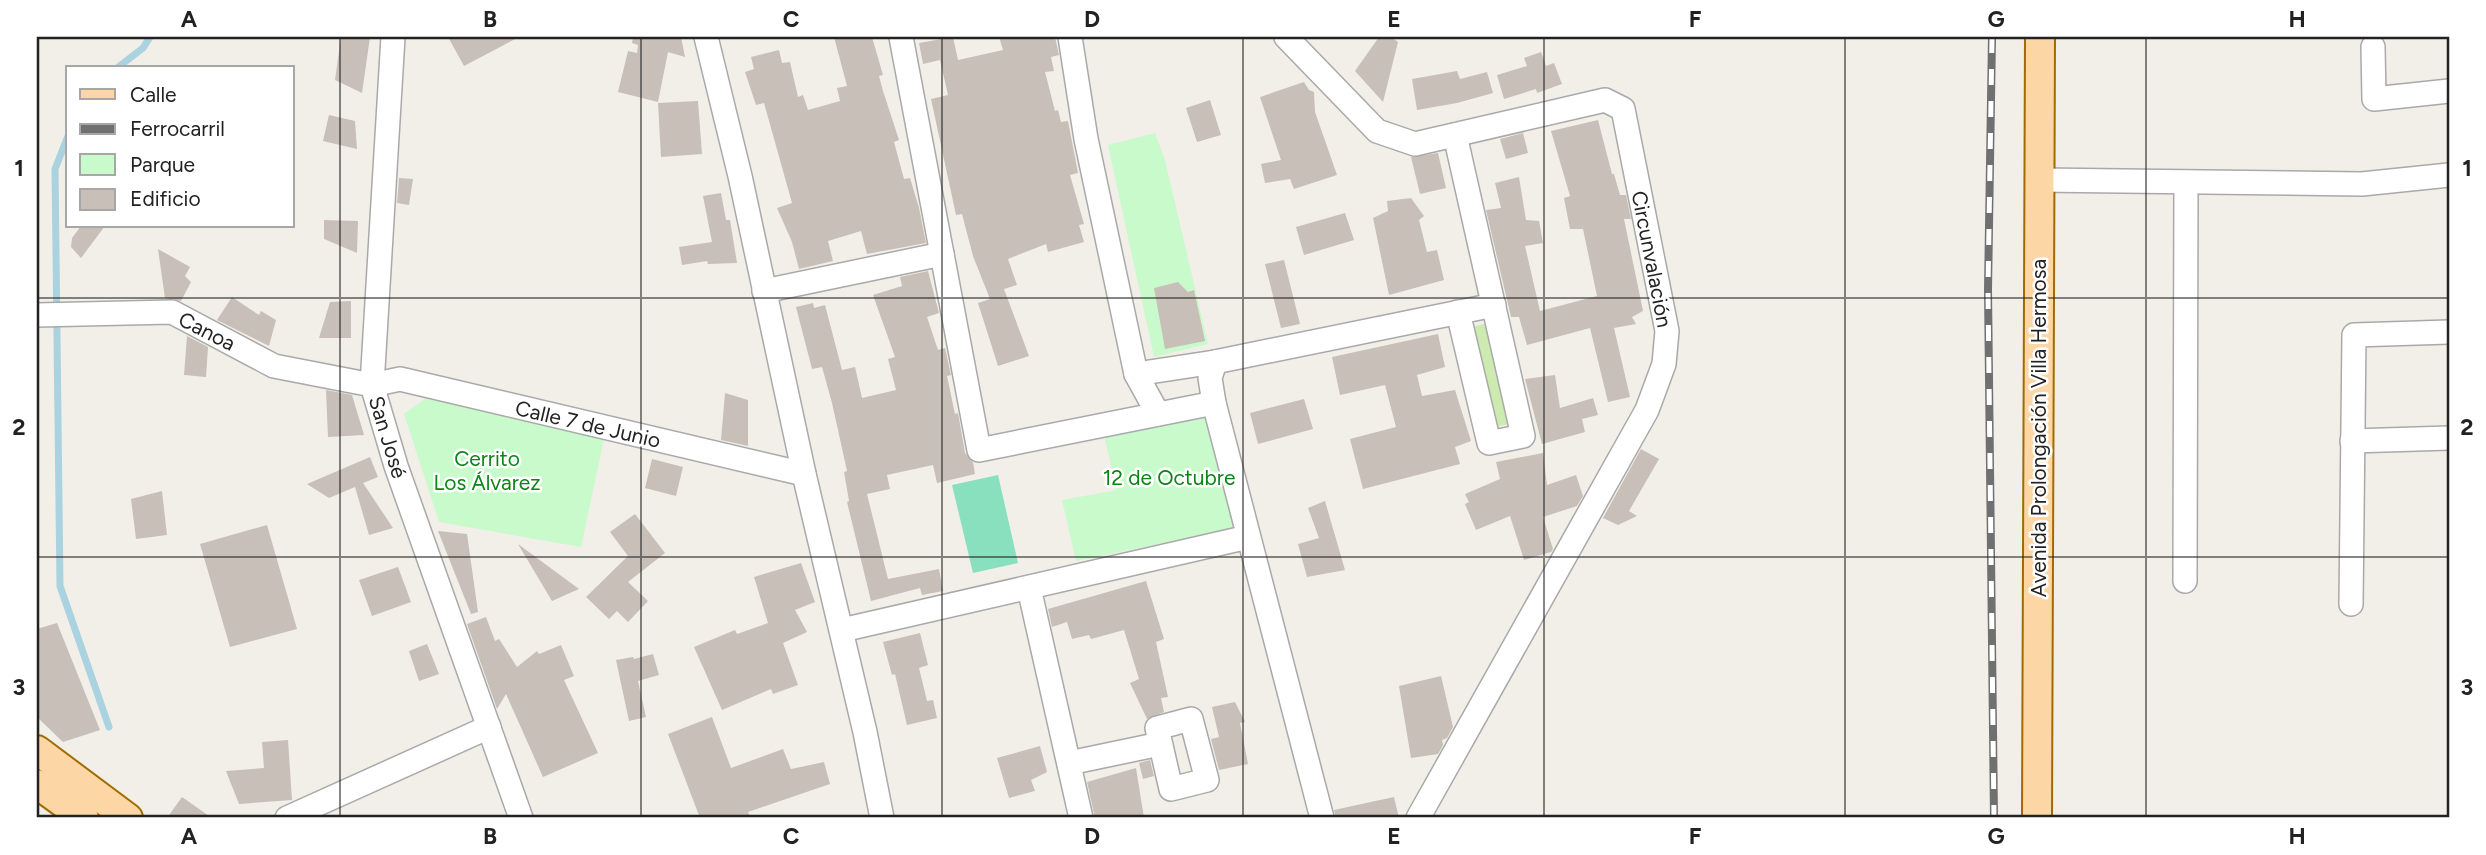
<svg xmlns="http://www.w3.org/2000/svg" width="2486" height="855" viewBox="0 0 2486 855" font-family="Figtree,sans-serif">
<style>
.grass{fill:#cdebb0}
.park{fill:#c8facc}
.pitch{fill:#88e0be}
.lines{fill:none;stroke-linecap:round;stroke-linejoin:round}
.stream{stroke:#aad3df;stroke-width:7}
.building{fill:#c7bfb8}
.minor-casing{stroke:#a9a9a9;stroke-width:26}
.major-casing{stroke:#a06b00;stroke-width:32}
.minor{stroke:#fff;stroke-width:23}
.major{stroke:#fcd6a4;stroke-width:28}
.rail-casing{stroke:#707070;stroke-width:8}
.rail{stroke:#fff;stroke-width:5;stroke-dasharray:16;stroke-linecap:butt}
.grid{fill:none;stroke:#222;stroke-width:2;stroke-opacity:0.55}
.labels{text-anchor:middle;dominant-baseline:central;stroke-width:5;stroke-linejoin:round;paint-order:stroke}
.street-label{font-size:21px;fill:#222;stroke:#fff}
.park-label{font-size:21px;fill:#0c8416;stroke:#fff}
.neatline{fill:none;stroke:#222;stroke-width:2.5}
.grid-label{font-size:23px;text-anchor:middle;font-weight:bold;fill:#222}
</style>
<rect width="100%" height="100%" fill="#f2efe9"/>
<polygon class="grass" points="1487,323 1510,424 1495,427 1472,327"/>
<g class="park">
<polygon points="1155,133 1165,160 1208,344 1154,357 1108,145"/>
<polygon points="429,396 604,439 581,547 439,522 404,414"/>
<polygon points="1205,412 1236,528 1076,561 1062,500 1117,490 1103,432"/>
</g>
<polygon class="pitch" points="998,475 1018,563 973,573 952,485"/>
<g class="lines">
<g class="stream">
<polyline points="117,68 143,48 150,37"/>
<polyline points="68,136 55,169 60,586 109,727"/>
</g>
</g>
<g class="building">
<polygon points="341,37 370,37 362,93 335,80"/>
<polygon points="448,37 519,37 464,66"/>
<polygon points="633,37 681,37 685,57 668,52 658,102 618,92 628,51 637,53 638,45 632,43"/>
<polygon points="834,37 872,37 883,75 879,76 883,91 899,140 894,142 904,179 910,178 919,208 926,243 867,254 861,231 828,241 833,261 799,269 792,242 777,208 792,203 764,103 756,105 745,72 754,69 751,57 779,50 782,63 790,62 798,97 803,95 808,110 840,101 837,88 847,86"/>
<polygon points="953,37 958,60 1003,50 999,37 1055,37 1059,55 1051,57 1054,71 1045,72 1055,111 1058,110 1061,122 1068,121 1078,173 1070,175 1084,224 1079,225 1084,242 1048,252 1046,244 1008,259 1017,285 1004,289 1029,356 998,366 978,303 990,299 973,256 962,214 956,215 931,99 948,95 940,60 923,64 919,43"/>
<polygon points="1379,37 1391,37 1398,42 1383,102 1355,71"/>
<polygon points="1541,52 1546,66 1554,63 1562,84 1537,93 1536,89 1504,99 1497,75 1527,66 1524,58"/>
<polygon points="1457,71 1460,79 1487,72 1493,93 1457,103 1417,110 1412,79"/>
<polygon points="1304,82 1309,90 1314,92 1315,112 1337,175 1294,189 1290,179 1265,183 1261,164 1281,160 1260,97"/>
<polygon points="1210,100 1221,135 1197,142 1186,108"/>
<polygon points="698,101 702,154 661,157 658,103"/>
<polygon points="329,115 355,121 357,149 323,141"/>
<polygon points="1598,120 1612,174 1614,174 1620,195 1626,195 1631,219 1624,219 1643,311 1632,317 1636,324 1614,328 1630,397 1608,402 1590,328 1527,345 1519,317 1511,317 1486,210 1501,208 1495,183 1519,177 1526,220 1539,221 1543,243 1525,246 1540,311 1597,296 1583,229 1570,229 1564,198 1570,196 1551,131"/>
<polygon points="1523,133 1528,153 1506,159 1500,139"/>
<polygon points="1438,153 1446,188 1420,194 1411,157"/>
<polygon points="399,178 413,179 409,205 397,203"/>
<polygon points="721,193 726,220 730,220 737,263 708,264 707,261 682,265 679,247 712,242 703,196"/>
<polygon points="1411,198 1424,216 1419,220 1427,252 1437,250 1444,280 1389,295 1373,218 1388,211 1387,201"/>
<polygon points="1345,213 1354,240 1304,255 1296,227"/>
<polygon points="324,220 358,221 357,253 324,239"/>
<polygon points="81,226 105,226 81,258 71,247 72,238"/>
<polygon points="158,249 190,267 185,276 191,282 181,301 165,298"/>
<polygon points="1284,260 1300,324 1281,328 1265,264"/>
<polygon points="928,271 939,313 927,317 938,350 945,348 951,375 947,376 955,414 958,413 965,453 973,462 975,474 937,483 933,465 887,475 890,489 867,494 888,579 939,569 943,591 922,595 920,588 871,601 847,502 849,501 844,472 847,471 832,403 822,367 812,369 796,307 813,303 814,308 825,305 842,370 855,367 862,398 896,390 888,359 895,357 873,295 902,286 900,277"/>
<polygon points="1178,282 1188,292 1194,290 1205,341 1165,349 1154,288"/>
<polygon points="232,297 259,315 261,311 276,320 269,346 217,320"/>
<polygon points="351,301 351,338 319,338 330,302"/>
<polygon points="1438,334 1445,367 1417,375 1422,396 1455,390 1471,441 1455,447 1460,464 1363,489 1350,439 1396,427 1385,385 1340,395 1332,357"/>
<polygon points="187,336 208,347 206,377 184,375"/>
<polygon points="1555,375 1560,408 1593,398 1598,415 1582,419 1585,432 1542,444 1525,379"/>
<polygon points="326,390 352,395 364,435 328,437"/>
<polygon points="725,393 748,400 748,446 721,440"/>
<polygon points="1304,399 1313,429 1258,444 1250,413"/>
<polygon points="1641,449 1659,459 1629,511 1637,516 1618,525 1603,518"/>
<polygon points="1543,453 1547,485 1576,475 1583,496 1577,506 1543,517 1553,549 1551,552 1524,560 1510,516 1476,530 1465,504 1469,502 1465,494 1500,479 1496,462"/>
<polygon points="370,457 378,477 363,483 393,528 369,535 355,487 329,498 307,484"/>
<polygon points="652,459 683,467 676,496 645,488"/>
<polygon points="162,491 167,535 136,539 131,499"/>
<polygon points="1325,501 1345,570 1307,577 1298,544 1319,538 1308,508"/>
<polygon points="635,514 665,553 628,582 648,601 628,622 617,611 609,619 586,597 628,556 610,532"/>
<polygon points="267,525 297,629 230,647 200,544"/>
<polygon points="438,531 467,534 478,612 471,614"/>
<polygon points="518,544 579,589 552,601"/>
<polygon points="801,563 815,602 795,610 807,632 783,643 798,685 773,694 771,689 722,710 694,647 735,630 737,634 768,623 754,577"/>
<polygon points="398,567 411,602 372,616 359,580"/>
<polygon points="1146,581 1164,639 1156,642 1168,697 1161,698 1164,712 1147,719 1130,683 1139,679 1124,630 1091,639 1089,635 1072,639 1067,622 1052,627 1048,609"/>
<polygon points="486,617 495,641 499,639 517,667 537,651 539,654 561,645 574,676 564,680 598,753 543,777 506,694 497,709 467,624"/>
<polygon points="57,623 100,730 63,742 37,717 37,629"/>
<polygon points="920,633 928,665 919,668 927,701 933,700 937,718 907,725 895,674 892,675 883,642"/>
<polygon points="427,644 439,674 419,681 409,651"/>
<polygon points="653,654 659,675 638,681 646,717 629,721 616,660 633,657 634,659"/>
<polygon points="1441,676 1453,727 1447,738 1442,740 1443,745 1438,754 1411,758 1399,686"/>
<polygon points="1235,702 1245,722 1240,723 1248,764 1219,770 1211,739 1219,737 1212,707"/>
<polygon points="712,717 731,768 783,749 791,769 824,762 830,784 748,812 751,818 700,818 668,734"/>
<polygon points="288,740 292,800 239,804 226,771 264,768 262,742"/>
<polygon points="1040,746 1047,772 1031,780 1035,791 1009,798 997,758"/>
<polygon points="1150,760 1154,776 1143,779 1139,763"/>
<polygon points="1136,768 1144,818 1095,818 1087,782"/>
<polygon points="182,797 212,818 167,818"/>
<polygon points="1394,797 1399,818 1336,818 1334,810"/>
</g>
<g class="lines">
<g class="minor-casing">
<g id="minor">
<polyline points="393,37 372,385 396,466 521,818"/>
<polyline points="706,37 740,176 804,474 865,732 882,818"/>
<polyline points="901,37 979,450 1214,403"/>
<polyline points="1070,37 1086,139 1136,374 1158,414"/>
<polyline points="1286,37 1377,131 1415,144 1605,100 1623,109 1667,331 1664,364 1647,410 1418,818"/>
<polyline points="2373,47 2374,99 2449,91"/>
<polyline points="1455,135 1523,436 1489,443 1458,312"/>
<polyline points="2039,180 2362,184 2449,175"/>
<polyline points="764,291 942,254"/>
<polyline points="37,315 172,312 274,366 372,385 400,379 804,474"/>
<polyline points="1215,362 1210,378 1214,403 1322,818"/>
<polyline points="1136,374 1215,362 1494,305"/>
<polyline points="2352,441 2449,438"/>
<polyline points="2185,581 2186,182"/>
<polyline points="1029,588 1081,818"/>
<polyline points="2351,604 2354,335 2449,332"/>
<polyline points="842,630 1248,537"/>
<polygon points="1191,719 1207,780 1171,789 1157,728"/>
<polyline points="1069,763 1160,744"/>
<polyline points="287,818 489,727"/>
</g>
</g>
<g class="major-casing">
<g id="major">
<polyline points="37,750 128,818"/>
<polyline points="37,784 84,818"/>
<polyline points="2037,818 2040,37"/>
</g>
</g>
<use href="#minor" class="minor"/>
<use href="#major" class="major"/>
<g class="rail-casing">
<polyline id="rail" points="1992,37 1988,290 1994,818"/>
</g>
<use href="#rail" class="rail"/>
</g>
<path class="grid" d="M340 37V818M641 37V818M942 37V818M1243 37V818M1544 37V818M1845 37V818M2146 37V818M37 298H2449M37 557H2449"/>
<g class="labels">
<g class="street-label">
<text transform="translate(1652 259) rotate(79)">Circunvalación</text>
<text transform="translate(207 331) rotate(27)">Canoa</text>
<text transform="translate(588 424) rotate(13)">Calle 7 de Junio</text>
<text transform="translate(2038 428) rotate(-90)">Avenida Prolongación Villa Hermosa</text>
<text transform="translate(388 437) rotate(73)">San José</text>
</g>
<g class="park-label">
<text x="487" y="458">Cerrito<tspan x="487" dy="24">Los Álvarez</tspan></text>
<text x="1169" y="477">12 de Octubre</text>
</g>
</g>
<rect width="2486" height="855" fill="none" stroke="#ffffff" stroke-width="77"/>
<rect x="66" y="66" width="228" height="161" fill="#ffffff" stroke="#a7a7a7" stroke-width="2"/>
<rect x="80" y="89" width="35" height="10" fill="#fcd6a4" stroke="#a7a7a7" stroke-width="2"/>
<text x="130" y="102" font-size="21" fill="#222222">Calle</text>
<rect x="80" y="124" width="35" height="10" fill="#707070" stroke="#a7a7a7" stroke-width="2"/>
<text x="130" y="136" font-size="21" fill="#222222">Ferrocarril</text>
<rect x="80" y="154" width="35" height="21" fill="#c8facc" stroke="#a7a7a7" stroke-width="2"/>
<text x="130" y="172" font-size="21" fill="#222222">Parque</text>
<rect x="80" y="189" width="35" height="21" fill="#c7bfb8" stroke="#a7a7a7" stroke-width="2"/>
<text x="130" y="206" font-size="21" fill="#222222">Edificio</text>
<rect x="38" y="38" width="2410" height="778" class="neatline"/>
<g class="grid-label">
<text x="189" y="27">A</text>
<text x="490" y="27">B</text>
<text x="791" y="27">C</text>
<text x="1092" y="27">D</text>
<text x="1394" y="27">E</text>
<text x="1695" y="27">F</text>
<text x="1996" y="27">G</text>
<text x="2297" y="27">H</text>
<text x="19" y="176">1</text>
<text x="2467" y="176">1</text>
<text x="19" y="435">2</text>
<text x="2467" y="435">2</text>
<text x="19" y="695">3</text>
<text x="2467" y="695">3</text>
<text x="189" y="844">A</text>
<text x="490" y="844">B</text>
<text x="791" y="844">C</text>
<text x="1092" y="844">D</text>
<text x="1394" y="844">E</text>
<text x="1695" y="844">F</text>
<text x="1996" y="844">G</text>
<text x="2297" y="844">H</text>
</g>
</svg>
